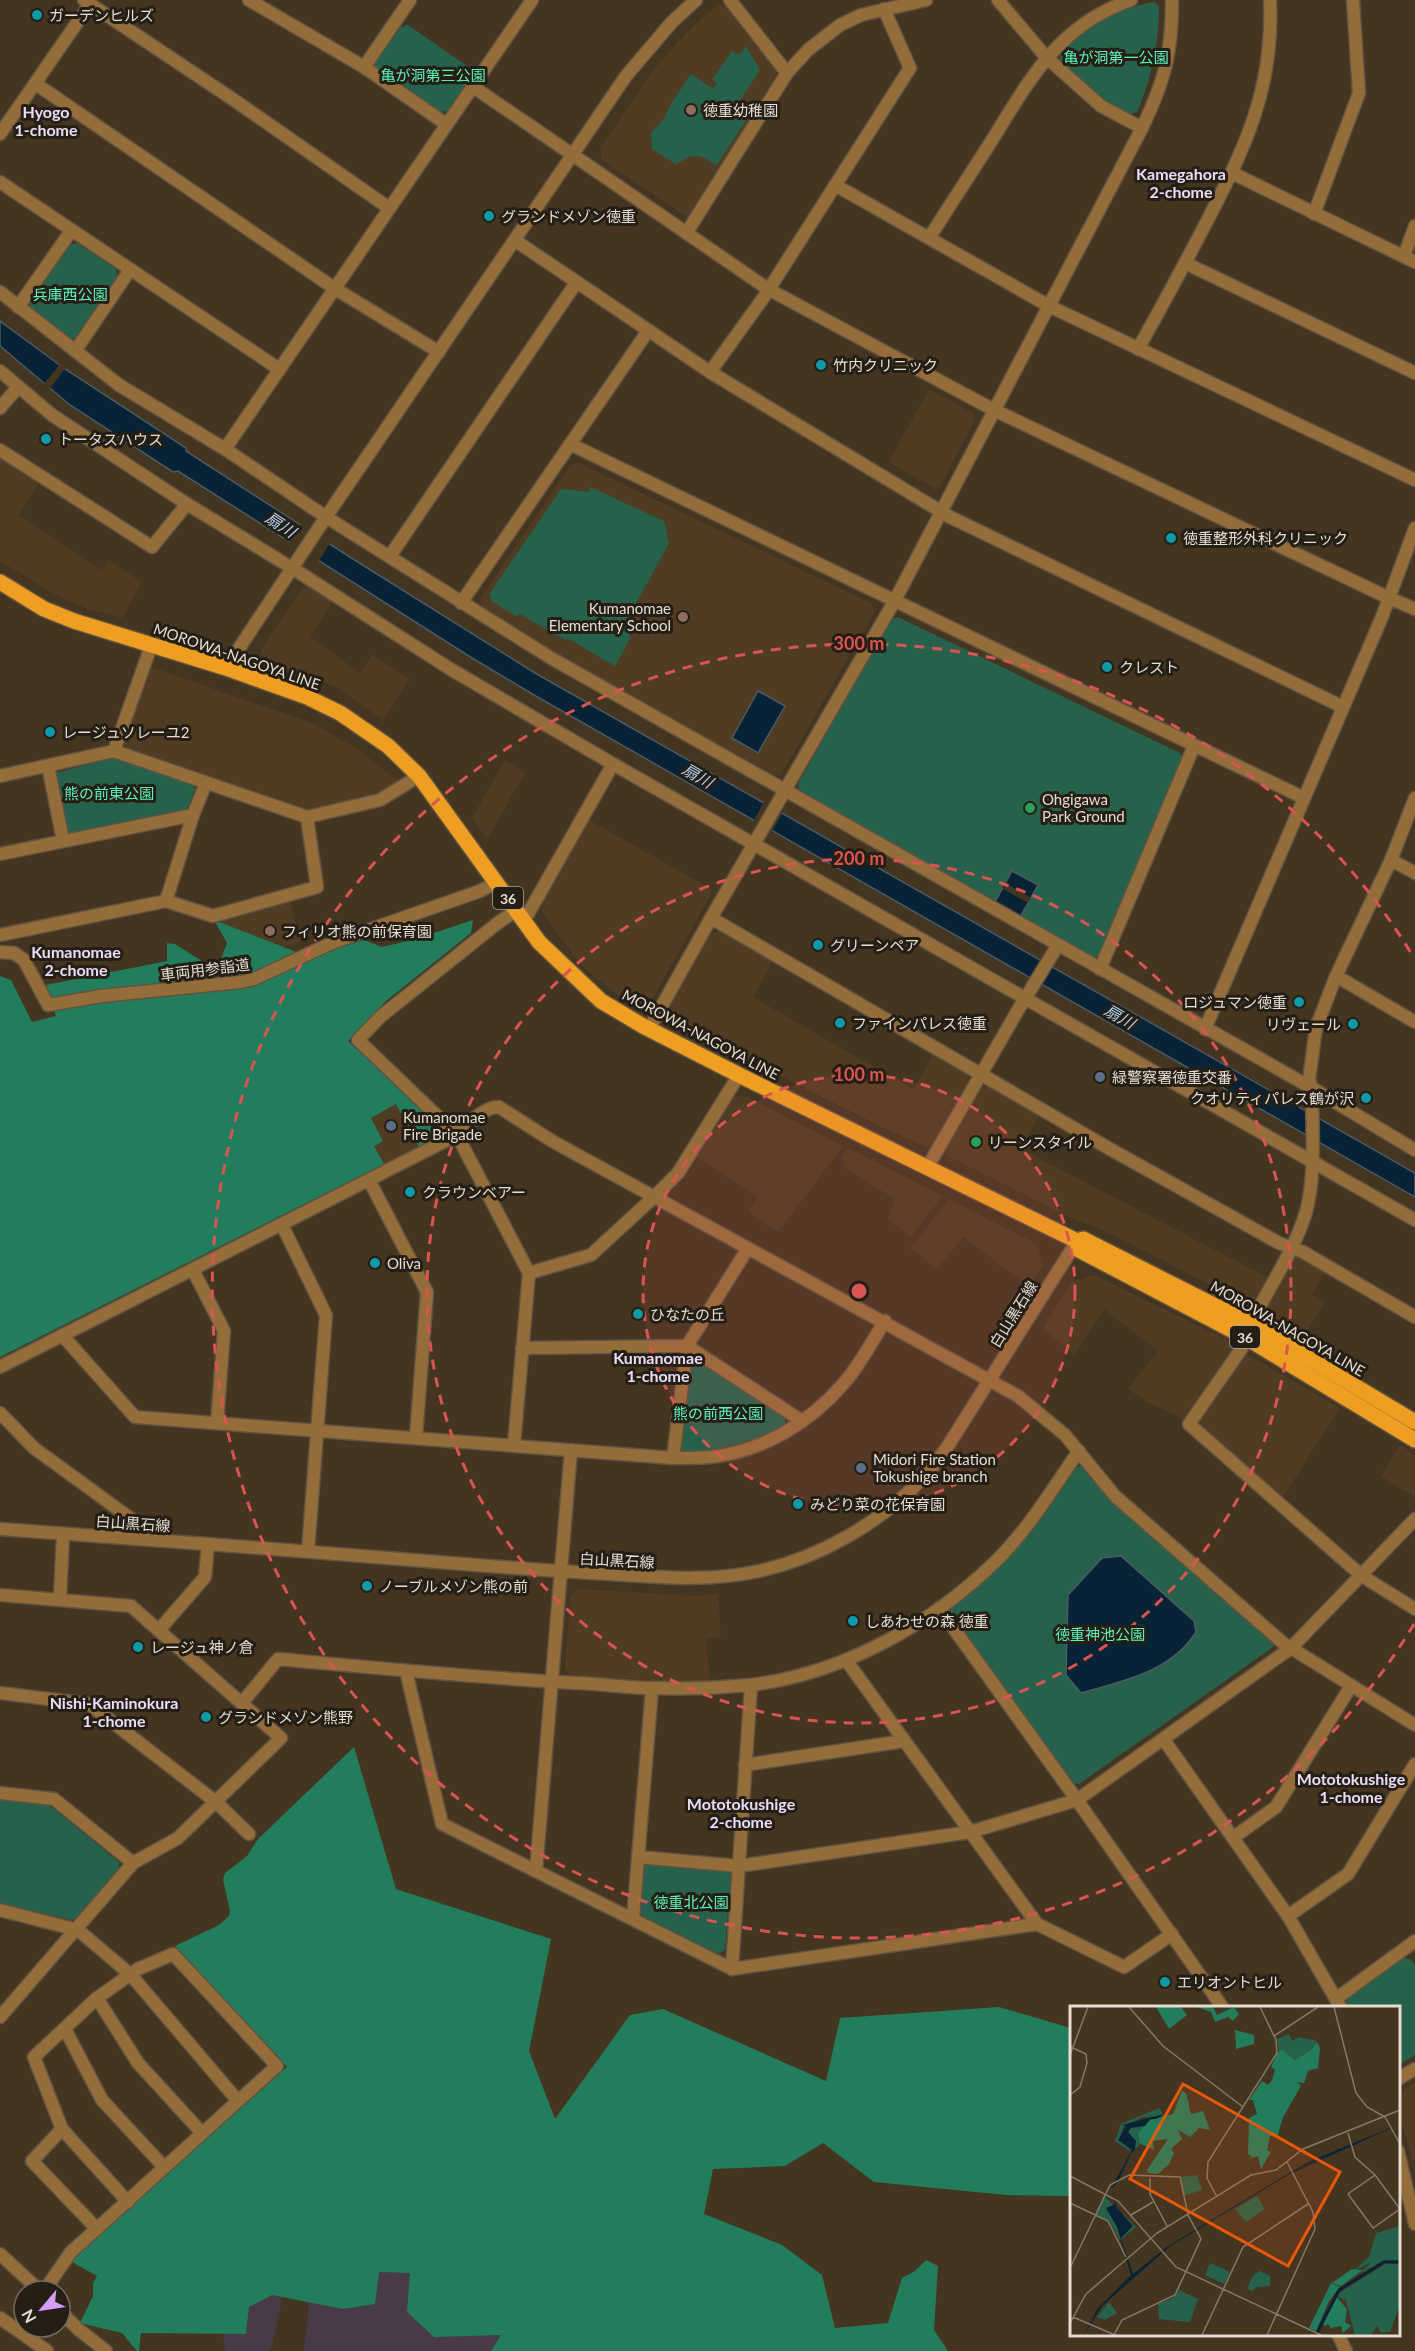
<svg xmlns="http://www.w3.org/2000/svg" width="1415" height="2351" viewBox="0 0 1415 2351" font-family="Lato,'Noto Sans JP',sans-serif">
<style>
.built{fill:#503c22}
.industrial{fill:#493a47}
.green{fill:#26624b}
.forest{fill:#227d5c}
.water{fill:#082236;stroke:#4b5a64;stroke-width:1.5}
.pier{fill:#443521}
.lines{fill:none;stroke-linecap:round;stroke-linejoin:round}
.minor-casing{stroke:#615340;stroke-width:15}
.tertiary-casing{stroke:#615340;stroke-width:15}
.primary-casing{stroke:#615340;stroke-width:18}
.minor{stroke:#946d3b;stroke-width:12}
.tertiary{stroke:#946d3b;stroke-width:12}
.primary{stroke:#ee9e20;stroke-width:15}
.ring{fill:none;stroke:#da5552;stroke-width:3;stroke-dasharray:10 8}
.culture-dot{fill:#0f9aa8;stroke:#251e15;stroke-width:2}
.education-dot{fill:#8d6e63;stroke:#251e15;stroke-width:2}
.leisure-dot{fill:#2e9e5b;stroke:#251e15;stroke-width:2}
.service-dot{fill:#5c6f8a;stroke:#251e15;stroke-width:2}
.labels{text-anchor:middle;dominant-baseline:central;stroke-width:6;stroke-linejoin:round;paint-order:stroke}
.shield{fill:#251e15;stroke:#aca398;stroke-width:1.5}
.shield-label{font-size:14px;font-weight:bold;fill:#e6dcd0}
.poi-label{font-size:15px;fill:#e6dcd0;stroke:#251e15;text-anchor:start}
.park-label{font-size:15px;fill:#5bf5bb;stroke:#251e15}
.street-label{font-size:15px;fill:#e6dcd0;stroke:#251e15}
.neighbourhood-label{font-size:16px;font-weight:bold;fill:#eadbf6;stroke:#251e15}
.water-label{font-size:16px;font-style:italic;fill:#b4d9fb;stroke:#251e15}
.inset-river{fill:none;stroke:#082236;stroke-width:3}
.inset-road{fill:none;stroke:#857867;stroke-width:1.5}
.view{fill:#e8590c;fill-opacity:0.15;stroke:#e8590c;stroke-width:3}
.inset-edge{fill:none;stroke:#e6dcd0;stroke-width:3}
.centre{fill:#da5552;stroke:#251e15;stroke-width:3}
.ring-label{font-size:18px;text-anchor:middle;font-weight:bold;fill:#da5552;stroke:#251e15;stroke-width:6;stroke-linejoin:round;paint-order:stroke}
</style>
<rect width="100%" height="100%" fill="#443521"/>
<g class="built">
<polygon points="718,4 725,5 777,72 778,78 691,214 686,216 602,160 600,148 654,69 684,35"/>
<polygon points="929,389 973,413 975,420 938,490 889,462"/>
<polygon points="0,457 39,482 18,515 101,570 108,560 142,582 122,618 85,608 56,595 0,561"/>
<polygon points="579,463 871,603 874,612 781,775 774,775 548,649 482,608 480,599 571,465"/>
<polygon points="311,587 333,601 310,637 360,673 372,655 409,679 383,720 336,687 265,661 261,649 303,588"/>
<polygon points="151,667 314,724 359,750 400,783 378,796 309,810 126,751 123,743"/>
<polygon points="505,760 525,773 487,839 472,818"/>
<polygon points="589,820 713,890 649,1005 642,1007 618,995 589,972 577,960 542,912 542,903 551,886"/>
<polygon points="290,901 301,942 283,947 214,920"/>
<polygon points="720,931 773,962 753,997 870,1065 914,1090 933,1053 966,1072 970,1083 935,1145 927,1147 882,1127 666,1018 664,1013 709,934"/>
<polygon points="990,1085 1040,1114 1021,1149 1269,1278 1256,1301 1246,1303 1105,1231 1067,1216 948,1156 945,1150 981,1087"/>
<polygon points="744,1095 843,1146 778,1232 748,1211 758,1197 696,1157 732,1098"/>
<polygon points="397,1104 419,1147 384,1164 374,1145 383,1141 371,1118"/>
<polygon points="848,1148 943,1196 910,1237 888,1218 895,1199 845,1168 842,1157"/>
<polygon points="949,1199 1037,1244 1043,1265 1030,1287 963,1237 937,1269 911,1248"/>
<polygon points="1298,1257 1324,1272 1312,1295 1324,1303 1304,1337 1264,1313 1292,1260"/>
<polygon points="1094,1275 1232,1342 1234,1351 1185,1419 1149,1403 1128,1389 1158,1351 1104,1309 1074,1355 1043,1328 1072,1282"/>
<polygon points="1248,1355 1340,1408 1282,1498 1200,1428 1198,1420 1243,1357"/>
<polygon points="1400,1445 1415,1455 1415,1497 1381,1476"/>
<polygon points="577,1589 696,1596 718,1594 721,1637 706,1639 710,1683 664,1684 572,1676 565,1670 571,1595"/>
<polygon points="1415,2083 1415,2168 1398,2112 1399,2093"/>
</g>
<g class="industrial">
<polygon points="379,2272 410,2273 502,2335 491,2351 304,2351 309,2302 341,2308"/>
<polygon points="272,2295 282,2297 272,2347 268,2351 225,2351 223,2334 246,2334 249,2307"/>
</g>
<g class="green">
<path d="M1154 2 1159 6C1159 43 1152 77 1137 112L1131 114 1103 100 1060 62V53C1081 24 1120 8 1154 2Z"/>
<polygon points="408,25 470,68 472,76 448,111 439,112 375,68 375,63 401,27"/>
<path d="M746 46 760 70 735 108 736 112 747 119 716 166C704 154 689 152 677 165L652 149 651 133 664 119 669 107 691 74 713 89 717 83 712 80 732 51 739 55Z"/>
<polygon points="77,243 116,269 117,276 75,338 68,339 32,310 29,302 68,245"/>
<polygon points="590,487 664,521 669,543 628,618 630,639 615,666 569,639 565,640 520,614 515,616 492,601 490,593 561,489 588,492"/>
<polygon points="898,617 1180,753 1183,758 1101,954 1094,958 800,794 798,784 890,620"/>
<polygon points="114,758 192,784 195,789 188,807 185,810 70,835 66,830 55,773"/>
<path d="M698 1360 785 1416V1426C752 1442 720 1450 683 1452L678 1447 690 1362Z"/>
<path d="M1080 1466H1084L1273 1644V1647L1079 1784 1071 1783 950 1612 952 1605C968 1592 986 1579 1002 1564 1031 1536 1054 1502 1075 1468Z"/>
<polygon points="0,1798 48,1804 119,1862 120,1870 77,1919 72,1920 0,1903"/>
<polygon points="650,1862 729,1870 731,1873 725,1950 717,1955 644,1918 640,1911 645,1865"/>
<polygon points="1403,1958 1410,1959 1415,1965 1415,2055 1399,2065 1398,2008 1348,2007 1346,2002 1351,1994"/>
</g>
<g class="forest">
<polygon points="214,920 309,957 364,940 382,947 416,939 473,920 471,933 386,1001 348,1041 441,1127 440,1137 419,1147 396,1104 371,1118 383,1141 374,1146 384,1164 0,1357 0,976 11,980 32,1022 56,1016 46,985 167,961 167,943 175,944 210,966 214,979 222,978 218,967 227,943"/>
<polygon points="354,1747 396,1889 551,1939 529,2051 555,2119 630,2015 663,2009 826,2081 840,2018 999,2007 1071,2028 1071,2196 1006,2195 874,2182 823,2143 785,2166 713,2169 704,2214 782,2245 822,2275 835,2328 888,2323 902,2278 915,2271 926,2260 938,2266 934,2330 948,2351 491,2351 501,2335 434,2337 407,2312 410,2273 379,2272 375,2304 343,2309 272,2295 249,2307 246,2334 141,2333 139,2351 137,2351 122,2333 80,2323 93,2296 93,2283 97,2276 72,2262 76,2255 287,2067 175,1946 219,1925 229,1916 230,1911 223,1880 225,1873 247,1856 258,1839"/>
</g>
<g class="water">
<polygon points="0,321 65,369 186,448 186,451 353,559 535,673 1415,1173 1415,1197 534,695 472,658 178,471 173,472 70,405 0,346"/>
<polygon points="758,691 785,706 758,753 732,738"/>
<polygon points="1012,871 1038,885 1020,917 995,902"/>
<path d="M1121 1556 1194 1621 1196 1632C1171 1672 1123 1681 1081 1693L1066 1675 1068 1595 1102 1558Z"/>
</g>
<g class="pier">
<polygon points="61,363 66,367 49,390 43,385"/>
<polygon points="302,523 331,541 318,563 288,544"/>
<polygon points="765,800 784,810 771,833 753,822"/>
<polygon points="1005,883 1031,898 1028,903 1002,888"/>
</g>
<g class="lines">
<g class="minor-casing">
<g id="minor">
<polyline points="84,0 234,100 389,208"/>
<polyline points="249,0 364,67 446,124"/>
<polyline points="730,0 787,73"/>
<polyline points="998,0 1046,57 1101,106 1142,128"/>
<polyline points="364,67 410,0"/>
<polyline points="36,84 334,288 439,352"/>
<polyline points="472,86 573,155"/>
<polyline points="0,134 90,4"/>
<polyline points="1232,173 1415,262"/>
<polyline points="0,182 279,369"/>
<polyline points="835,185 1049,306 1415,480"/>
<polyline points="1314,214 1359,93 1353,0"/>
<polyline points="687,232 787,73 808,50 840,25 861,15 926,0"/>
<path d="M929 238C948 208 968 178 987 148 1027 85 1055 26 1131 0"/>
<polyline points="516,241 710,372 950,517 1343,707"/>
<polyline points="1404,256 1415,226"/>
<polyline points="1185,263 1415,373"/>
<polyline points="0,292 119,385 225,449 326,517 551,658 1312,1088 1415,1150"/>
<polyline points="18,307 71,231"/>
<path d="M1138 349C1161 308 1183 267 1205 225 1245 148 1274 89 1270 0"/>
<polyline points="75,351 130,270"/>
<polyline points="0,371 52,415 105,450 187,504 292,568 452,670 613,764 1415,1220"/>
<polyline points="710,372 764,297 910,68 884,9"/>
<polyline points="0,408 18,387"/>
<polyline points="570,444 1304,798"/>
<polyline points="225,449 532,0"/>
<polyline points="0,450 152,547 187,504"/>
<polyline points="390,556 576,283"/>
<polyline points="461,603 648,331"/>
<polyline points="114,751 151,646"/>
<polyline points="48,766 63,840"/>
<polyline points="0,776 114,751 307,817 380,800 419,776"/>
<polyline points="0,854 193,815"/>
<polyline points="1391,860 1415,873"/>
<polyline points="166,901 193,815 206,783"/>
<polyline points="711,918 1110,1149 1279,1243 1303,1252 1415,1317"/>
<polyline points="524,921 613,764"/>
<polyline points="0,935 166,901 213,916 317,887 307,817"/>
<polyline points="0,952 14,953 24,960 48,1005 101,996 241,982 254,979 334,942 480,891 497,882"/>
<polyline points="1100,969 1194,746"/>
<polyline points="1336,976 1415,1022"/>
<path d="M649 1029 711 918 894 602 1142 128C1165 80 1172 53 1172 0"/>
<polyline points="1205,1029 1382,617 1415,528"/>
<polyline points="927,1168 1018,1010 1058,945"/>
<polyline points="369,1180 427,1292 416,1437"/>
<polyline points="282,1225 326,1315 308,1551"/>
<polyline points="193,1270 224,1331 217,1423"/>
<polyline points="529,1273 591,1255 655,1196 678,1173 739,1075"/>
<path d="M1251 1324C1269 1286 1294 1252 1306 1212 1316 1177 1312 1126 1312 1088L1309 1080 1316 1028 1336 976 1391 860 1415 798"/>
<path d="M62 1335 135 1417 673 1458C685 1458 698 1458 710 1457 762 1452 811 1422 844 1383 860 1365 872 1341 885 1321"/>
<polyline points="1245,1337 1242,1348 1189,1424 1362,1576 1415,1609"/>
<polyline points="522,1348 687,1346 748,1248"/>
<path d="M0 1367 457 1135C467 1126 484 1106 499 1107L552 1141 1018 1396 1065 1435 1115 1496 1283 1643 1415 1725"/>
<polyline points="0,1413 34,1448 130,1518 128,1537"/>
<polyline points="514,1445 529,1273 457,1135 358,1040 380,1017 499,922 517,910"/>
<polyline points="673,1458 687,1346 802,1421"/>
<polyline points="0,1595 131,1606 281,1738 178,1838 133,1863 0,2017"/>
<polyline points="60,1599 63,1534"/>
<polyline points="159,1630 205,1577 208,1544"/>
<polyline points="846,1660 1037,1924 1124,1967 1172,1934"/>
<polyline points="406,1671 442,1824 732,1969 1037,1924"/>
<polyline points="0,1693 89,1704 216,1802 249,1834"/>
<path d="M242 1703 278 1659C378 1668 478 1678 577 1683 603 1684 629 1688 654 1688 686 1689 718 1688 750 1685 842 1674 931 1625 997 1560 1031 1526 1052 1489 1079 1451"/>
<polyline points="1164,1740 1288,1916 1341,2008"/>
<polyline points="745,1765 904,1741"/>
<polyline points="0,1793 54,1799 133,1863"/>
<polyline points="1234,1837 1276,1807 1351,1686"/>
<polyline points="638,1857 739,1866 970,1832 1077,1800 939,1608"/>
<polyline points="536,1871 571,1450"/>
<polyline points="0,1910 78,1930 130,1974 238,2101 71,2252 44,2291"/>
<polyline points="1288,1916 1348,1874 1415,1764"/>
<polyline points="633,1919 652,1689"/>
<polyline points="732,1969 751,1685"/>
<polyline points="97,1998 138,2063 202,2133"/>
<polyline points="1337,1998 1415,1941"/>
<polyline points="65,2029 102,2100 164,2167"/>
<polyline points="62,2129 32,2161 97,2229"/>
<polyline points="1398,2151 1415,2224"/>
<polyline points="128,2202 62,2129 34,2057 97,1998 138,1969 173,1954 277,2066 238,2101"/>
<polyline points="0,2254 40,2291"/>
<polyline points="60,2311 78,2329 106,2351"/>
<polyline points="0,2318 47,2351"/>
</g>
</g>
<g class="tertiary-casing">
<g id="tertiary">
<polyline points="573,155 768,289 994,410 1389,598 1415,609"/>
<polyline points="226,668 326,517 626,76 672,22 696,0"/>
<path d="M0 1529C159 1540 317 1552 476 1565 526 1569 575 1572 625 1575 670 1578 714 1581 759 1571 819 1558 878 1524 921 1480 930 1471 938 1459 946 1449L1077 1241"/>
<polyline points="1223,2008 1077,1800 1291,1648 1415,1519"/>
<polyline points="1398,2079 1415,2069"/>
<polyline points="1338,2334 1346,2351"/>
</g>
</g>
<g class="primary-casing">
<g id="primary">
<polyline points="0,582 44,609 74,621 226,668 307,697 340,713 388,746 419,776 539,942 601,1001 643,1026 739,1075 1077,1241 1083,1239 1251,1324 1415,1422"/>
<polyline points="1077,1241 1079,1250 1245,1337 1415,1440"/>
</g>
</g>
<use href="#minor" class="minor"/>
<use href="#tertiary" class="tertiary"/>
<use href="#primary" class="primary"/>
</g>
<circle cx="859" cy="1291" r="216" fill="#da5552" fill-opacity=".12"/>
<g class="ring">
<circle cx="859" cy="1291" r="216"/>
<circle cx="859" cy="1291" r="432"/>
<path d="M1414 1624A647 647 0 1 1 1414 958"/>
</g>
<g class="culture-dot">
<circle cx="37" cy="15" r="6"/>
<circle cx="489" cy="216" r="6"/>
<circle cx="821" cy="365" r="6"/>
<circle cx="46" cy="439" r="6"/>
<circle cx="1171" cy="538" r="6"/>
<circle cx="1107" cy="667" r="6"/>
<circle cx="50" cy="732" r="6"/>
<circle cx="818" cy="945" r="6"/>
<circle cx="1299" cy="1002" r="6"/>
<circle cx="840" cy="1023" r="6"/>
<circle cx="1353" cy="1024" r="6"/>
<circle cx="1366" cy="1098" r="6"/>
<circle cx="410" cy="1192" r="6"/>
<circle cx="375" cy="1263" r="6"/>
<circle cx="638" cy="1314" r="6"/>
<circle cx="798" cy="1504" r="6"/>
<circle cx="367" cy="1586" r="6"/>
<circle cx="853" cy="1621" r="6"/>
<circle cx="138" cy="1647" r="6"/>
<circle cx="206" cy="1717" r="6"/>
<circle cx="1165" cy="1982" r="6"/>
</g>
<g class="education-dot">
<circle cx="691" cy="110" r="6"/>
<circle cx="683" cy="617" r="6"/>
<circle cx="270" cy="931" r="6"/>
</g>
<g class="leisure-dot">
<circle cx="1030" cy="808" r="6"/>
<circle cx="976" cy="1142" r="6"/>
</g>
<g class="service-dot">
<circle cx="1100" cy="1077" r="6"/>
<circle cx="391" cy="1126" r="6"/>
<circle cx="861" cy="1468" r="6"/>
</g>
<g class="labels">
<g class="shield">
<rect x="493" y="887" width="30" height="22" rx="4.5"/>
<rect x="1230" y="1326" width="30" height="22" rx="4.5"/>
</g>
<g class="shield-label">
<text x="508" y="898">36</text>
<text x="1245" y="1337">36</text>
</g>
<g class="poi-label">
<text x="49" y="15">ガーデンヒルズ</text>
<text x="703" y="110">徳重幼稚園</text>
<text x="501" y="216">グランドメゾン徳重</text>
<text x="833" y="365">竹内クリニック</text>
<text x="58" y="439">トータスハウス</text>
<text x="1183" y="538">徳重整形外科クリニック</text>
<text x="671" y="608" text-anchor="end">Kumanomae<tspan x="671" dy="17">Elementary School</tspan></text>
<text x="1119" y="667">クレスト</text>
<text x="62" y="732">レージュソレーユ2</text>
<text x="1042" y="799">Ohgigawa<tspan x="1042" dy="17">Park Ground</tspan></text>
<text x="282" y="931">フィリオ熊の前保育園</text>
<text x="830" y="945">グリーンペア</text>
<text x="1287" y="1002" text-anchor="end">ロジュマン徳重</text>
<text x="852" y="1023">ファインパレス徳重</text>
<text x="1341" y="1024" text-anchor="end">リヴェール</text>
<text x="1112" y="1077">緑警察署徳重交番</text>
<text x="1354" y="1098" text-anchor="end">クオリティパレス鶴が沢</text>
<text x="403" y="1117">Kumanomae<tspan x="403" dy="17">Fire Brigade</tspan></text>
<text x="988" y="1142">リーンスタイル</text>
<text x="422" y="1192">クラウンベアー</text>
<text x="387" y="1263">Oliva</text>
<text x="650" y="1314">ひなたの丘</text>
<text x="873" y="1459">Midori Fire Station<tspan x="873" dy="17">Tokushige branch</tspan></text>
<text x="810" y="1504">みどり菜の花保育園</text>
<text x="379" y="1586">ノーブルメゾン熊の前</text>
<text x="865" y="1621">しあわせの森 徳重</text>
<text x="150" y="1647">レージュ神ノ倉</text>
<text x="218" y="1717">グランドメゾン熊野</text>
<text x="1177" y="1982">エリオントヒル</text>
</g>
<g class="park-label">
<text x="1116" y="57">亀が洞第一公園</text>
<text x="433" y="75">亀が洞第三公園</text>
<text x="70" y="294">兵庫西公園</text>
<text x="109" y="793">熊の前東公園</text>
<text x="718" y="1413">熊の前西公園</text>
<text x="1100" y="1634">徳重神池公園</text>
<text x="691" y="1902">徳重北公園</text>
</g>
<g class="street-label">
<text transform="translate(237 656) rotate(19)">MOROWA-NAGOYA LINE</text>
<text transform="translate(205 969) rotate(-7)">車両用参詣道</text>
<text transform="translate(701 1034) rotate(28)">MOROWA-NAGOYA LINE</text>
<text transform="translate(1013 1314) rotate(-58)">白山黒石線</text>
<text transform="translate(1288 1328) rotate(30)">MOROWA-NAGOYA LINE</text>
<text transform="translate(133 1523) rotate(4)">白山黒石線</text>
<text transform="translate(617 1560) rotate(3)">白山黒石線</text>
</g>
<g class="neighbourhood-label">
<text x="46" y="111">Hyogo<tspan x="46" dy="18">1-chome</tspan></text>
<text x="1181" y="173">Kamegahora<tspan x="1181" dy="18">2-chome</tspan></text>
<text x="76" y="951">Kumanomae<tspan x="76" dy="18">2-chome</tspan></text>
<text x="658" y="1357">Kumanomae<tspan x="658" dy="18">1-chome</tspan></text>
<text x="114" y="1702">Nishi-Kaminokura<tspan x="114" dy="18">1-chome</tspan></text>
<text x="1351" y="1778">Mototokushige<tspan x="1351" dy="18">1-chome</tspan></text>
<text x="741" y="1803">Mototokushige<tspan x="741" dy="18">2-chome</tspan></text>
</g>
<g class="water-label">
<text transform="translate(281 524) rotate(33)">扇川</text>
<text transform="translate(698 775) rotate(30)">扇川</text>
<text transform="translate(1120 1016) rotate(30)">扇川</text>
</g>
</g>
<g transform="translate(1070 2006)">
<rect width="330" height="330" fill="#443521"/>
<path d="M219 28 222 35 229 31 247 35 241 44 223 54 212 43 218 38 209 45 207 33ZM89 102 94 110 73 111 53 121 51 129 62 146 45 135 51 118ZM65 118 75 120 68 132 69 139 64 145 65 134 58 126ZM127 169 132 184 113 190 111 171ZM34 190 66 221 50 234 40 216 26 208ZM187 190 195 203 176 216 165 203ZM330 220 329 254H314L290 268 300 257 283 265 299 251 306 227ZM140 257 160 266 154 278 135 269ZM317 257 330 258V299L320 326 311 327 307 320 301 329H285L276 295 266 289ZM190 265 200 270V280L186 281 183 285 177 283 184 268ZM109 284 128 293 120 316 89 313 88 298 103 292ZM39 296 47 307 35 314 27 311Z" fill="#26624b"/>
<path d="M86 1H111L117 9 99 23ZM127 1H143L147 9 164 1 169 8 163 15 158 11 145 16 141 6ZM165 24 184 29V38L166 43ZM247 36 250 42 248 62 238 65 234 77 227 76 231 80 213 111 208 129 200 130 197 144 201 146 191 163 188 150 178 153 182 151 178 148 179 112 187 108 183 94H179L192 75 198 79 202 74 205 64 201 61 208 46 212 43 224 54 241 44ZM112 85 116 87 121 108 133 105 140 124 129 122 120 131 108 124 112 133 101 143 104 147 99 158 88 168 78 167 77 164 98 133 83 135 84 144 69 137 68 127 80 114 103 108ZM282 263 293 264 271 280 262 277ZM261 277 270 281 259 295 246 325 239 322ZM266 290 277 303 275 316 281 320 273 327 271 320 261 322 258 318 255 320 253 319Z" fill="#227d5c"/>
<path d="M94 108 86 113H80L75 120 60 122 58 126 66 135 65 144 61 147 48 176 42 182 47 202 63 220 51 232 63 268 97 241 209 173 240 155 330 118 220 168 99 241 32 300 14 329 28 302 61 269 47 221 36 202 45 198 42 181 62 144 48 134 56 120 52 119Z" fill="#082236"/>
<path class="inset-river" d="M247 327 269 284 314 256H330"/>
<path class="inset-road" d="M59 1 93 40 173 101M264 1 286 87 297 101 315 111 330 138M204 30 248 1M0 49 18 1M0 89 10 81 17 57 16 48 1 41M278 127 285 151 305 169 330 203M305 169 278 188 303 222 330 203M0 170 48 195 106 261 251 329M80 172V188L97 220M147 191 137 172 138 156 207 47 206 34 190 1M0 197 38 215 56 251M61 209 83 196M1 260 40 179 59 169 110 171 118 209 131 233 105 289 52 314 44 329M3 311 45 329M0 317 16 288 87 227 181 169 206 164 233 143 330 104M132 329 173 241 238 198M197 329 245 223 243 206 217 156"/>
<path class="view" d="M113 78 270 166 218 260 60 173Z"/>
<rect width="330" height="330" class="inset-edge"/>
</g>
<circle cx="859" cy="1291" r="9" class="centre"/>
<g class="ring-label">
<text x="859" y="650">300 m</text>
<text x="859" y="865">200 m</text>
<text x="859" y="1081">100 m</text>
</g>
<g transform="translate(42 2309) rotate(241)"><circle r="28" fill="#251e15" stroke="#726a60" stroke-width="1.5"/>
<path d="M0-4.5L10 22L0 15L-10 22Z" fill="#d49cfb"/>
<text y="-9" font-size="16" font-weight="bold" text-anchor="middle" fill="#e6dcd0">N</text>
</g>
</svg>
